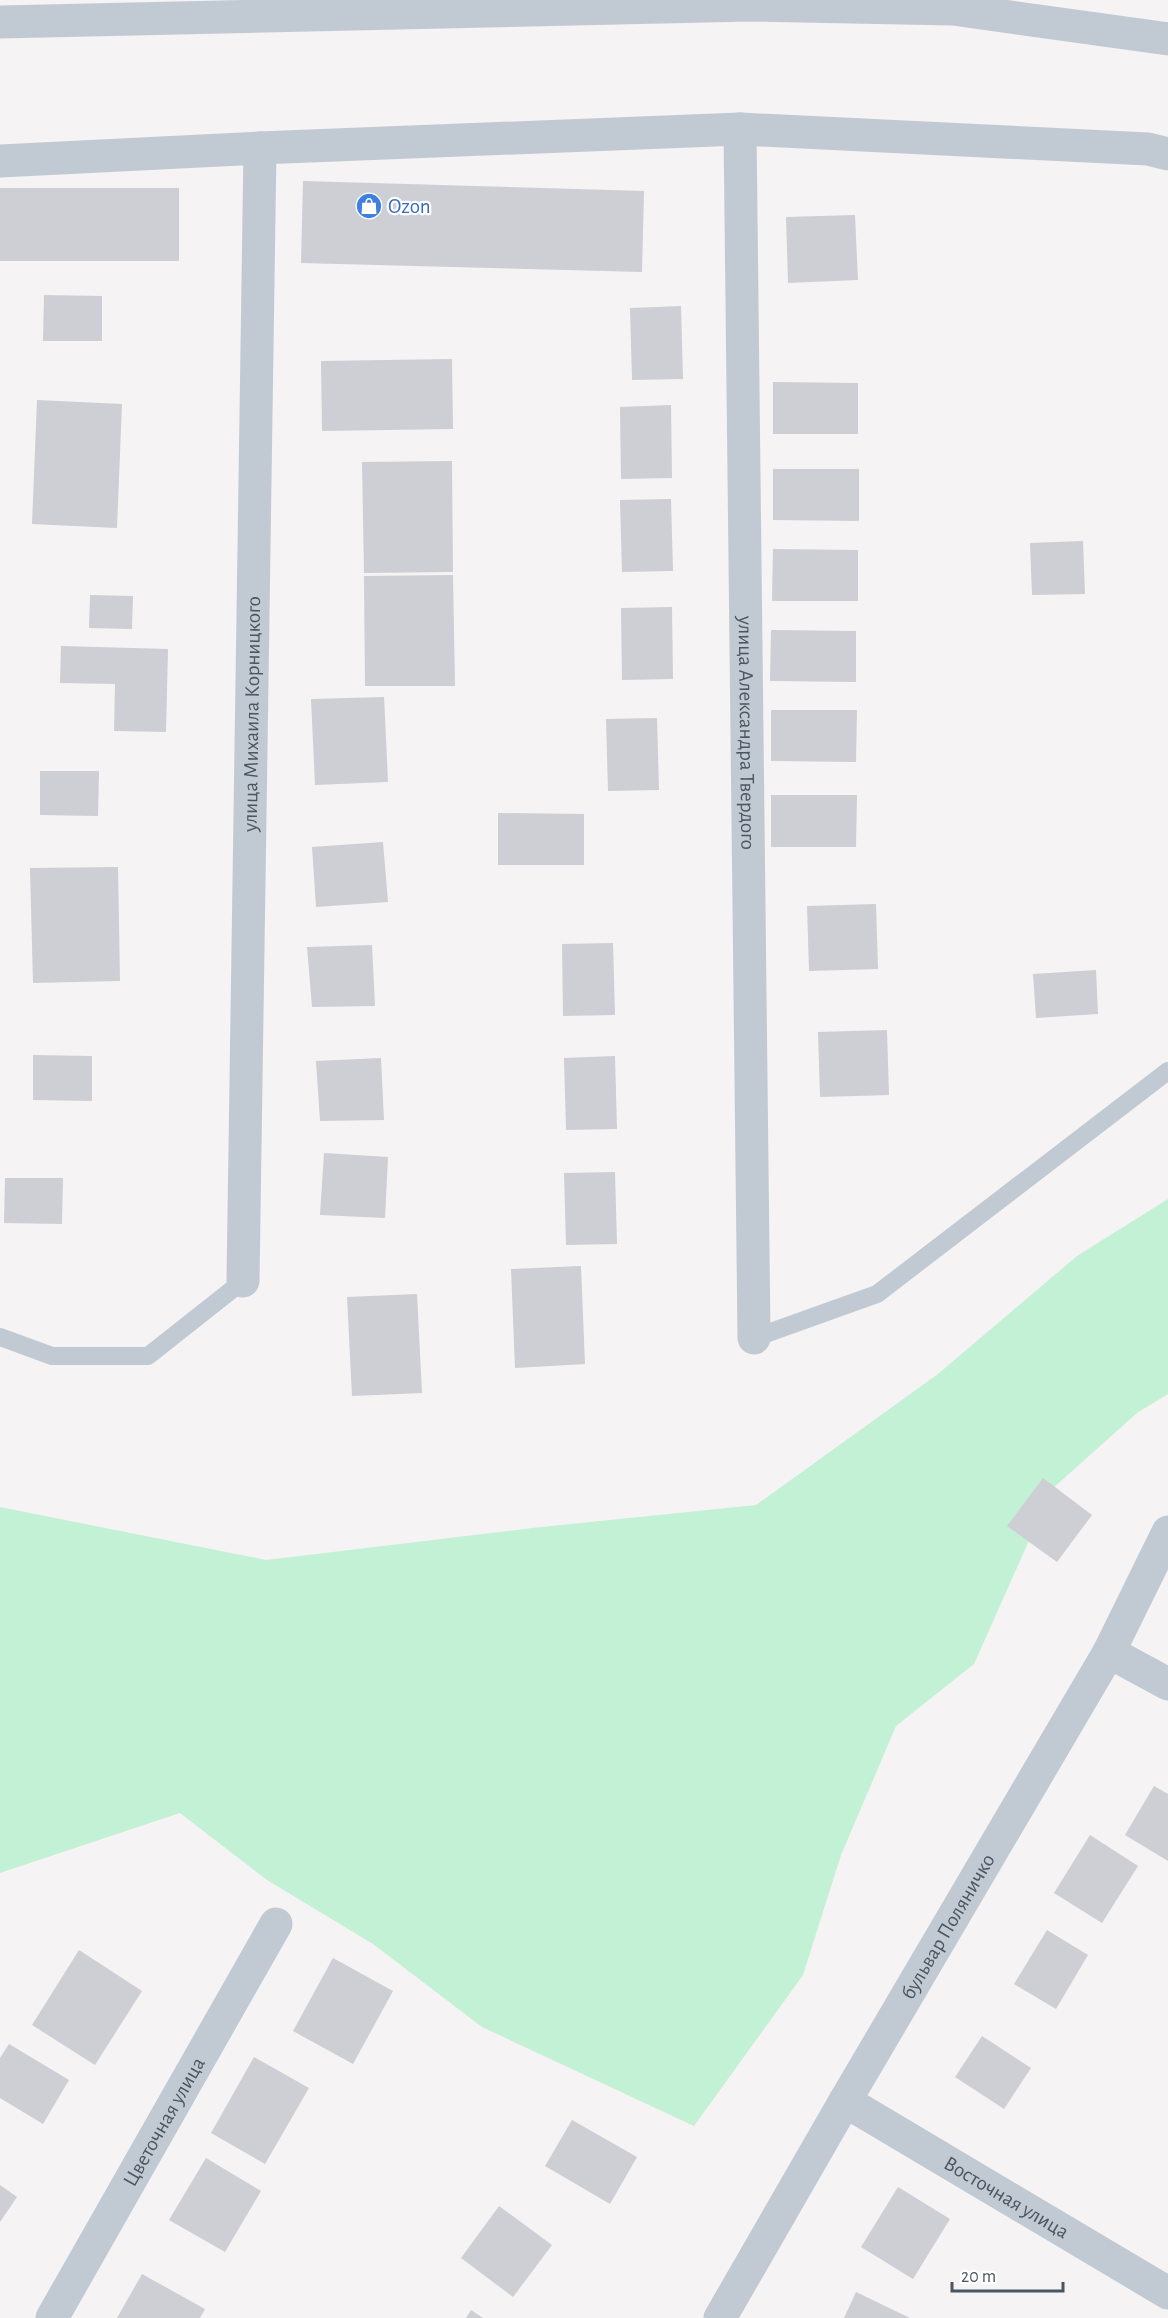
<svg xmlns="http://www.w3.org/2000/svg" width="1168" height="2318" viewBox="0 0 1168 2318" font-family="'Alegreya Sans',sans-serif">
<style>
.green{fill:#c3f1d5}
.building{fill:#cdcfd5}
.lines{fill:none;stroke-linecap:round;stroke-linejoin:round}
.service{stroke:#c1cad2;stroke-width:18}
.minor{stroke:#c1cad2;stroke-width:33}
.tertiary{stroke:#c1cad2;stroke-width:33}
.labels{text-anchor:middle;dominant-baseline:central;stroke-width:4.5;stroke-linejoin:round;paint-order:stroke}
.shop-label{font-size:21px;fill:#366cbe;stroke:#fff;text-anchor:start}
.street-label{font-size:21px;fill:#4a5661;stroke:#fff}
</style>
<rect width="100%" height="100%" fill="#f5f3f3"/>
<polygon class="green" points="1168,1199 1168,1394 1137,1413 1052,1489 974,1664 896,1726 841,1855 803,1975 694,2126 482,2027 373,1944 267,1880 180,1813 0,1873 0,1507 266,1560 532,1528 756,1505 938,1374 1077,1256"/>
<g class="building">
<polygon points="303,181 644,191 642,272 301,263"/>
<rect x="0" y="188" width="179" height="73"/>
<polygon points="855,215 858,280 788,283 786,217"/>
<polygon points="44,295 102,296 102,341 43,341"/>
<polygon points="681,306 683,379 632,380 630,308"/>
<polygon points="452,359 453,429 322,431 321,361"/>
<polygon points="773,382 858,383 858,434 773,434"/>
<polygon points="37,400 122,404 117,528 32,524"/>
<polygon points="671,405 672,478 621,479 620,407"/>
<polygon points="452,461 453,572 364,573 362,462"/>
<polygon points="773,469 859,469 859,521 773,520"/>
<polygon points="671,499 673,571 622,572 620,500"/>
<polygon points="1083,541 1085,594 1032,595 1030,543"/>
<polygon points="773,549 858,550 858,601 772,601"/>
<polygon points="453,575 455,686 365,686 364,576"/>
<polygon points="90,595 133,596 132,629 89,628"/>
<polygon points="672,607 673,679 622,680 621,608"/>
<polygon points="771,630 856,631 856,682 770,681"/>
<polygon points="61,646 168,649 166,732 114,731 115,684 60,683"/>
<polygon points="384,697 388,782 315,785 311,699"/>
<polygon points="771,710 857,710 856,762 771,761"/>
<polygon points="657,718 659,790 608,791 606,719"/>
<polygon points="40,771 99,771 98,816 40,815"/>
<polygon points="771,795 857,795 856,847 771,847"/>
<polygon points="498,813 584,814 584,865 498,865"/>
<polygon points="383,842 388,902 316,907 312,847"/>
<polygon points="118,867 120,981 33,983 30,868"/>
<polygon points="876,904 878,969 809,971 807,906"/>
<polygon points="613,943 615,1015 563,1016 562,944"/>
<polygon points="372,945 375,1006 312,1007 307,947"/>
<polygon points="1096,970 1098,1014 1036,1018 1033,974"/>
<polygon points="887,1030 889,1095 820,1097 818,1032"/>
<polygon points="33,1055 92,1056 92,1101 33,1100"/>
<polygon points="615,1056 617,1129 566,1130 564,1058"/>
<polygon points="381,1058 384,1120 320,1121 316,1061"/>
<polygon points="324,1153 388,1157 385,1218 320,1215"/>
<polygon points="615,1172 617,1244 566,1245 564,1173"/>
<polygon points="5,1178 63,1178 62,1224 4,1223"/>
<polygon points="581,1266 585,1364 515,1368 511,1269"/>
<polygon points="417,1294 422,1393 352,1396 347,1297"/>
<polygon points="1043,1478 1092,1515 1057,1562 1007,1526"/>
<polygon points="1154,1786 1168,1794 1168,1861 1125,1835"/>
<polygon points="1090,1835 1138,1866 1102,1923 1054,1893"/>
<polygon points="1047,1930 1088,1955 1056,2009 1014,1984"/>
<polygon points="79,1950 142,1991 95,2065 32,2025"/>
<polygon points="333,1958 393,1991 353,2064 293,2031"/>
<polygon points="982,2036 1031,2068 1004,2109 955,2077"/>
<polygon points="9,2044 69,2080 43,2124 0,2098 0,2058"/>
<polygon points="254,2057 309,2088 265,2164 211,2133"/>
<polygon points="572,2120 637,2157 610,2204 545,2166"/>
<polygon points="206,2158 261,2191 225,2252 169,2220"/>
<polygon points="0,2185 17,2197 0,2222"/>
<polygon points="898,2187 950,2219 913,2279 861,2247"/>
<polygon points="499,2206 552,2245 513,2297 461,2258"/>
<polygon points="142,2274 205,2309 200,2318 117,2318"/>
<polygon points="856,2292 910,2318 844,2318"/>
<polygon points="471,2310 483,2318 466,2318"/>
</g>
<g class="lines">
<g class="service">
<polyline points="0,1337 52,1356 148,1356 243,1281"/>
<polyline points="754,1338 877,1294 1168,1071"/>
</g>
<g class="minor">
<path id="s1" d="M740 129 754 1338"/>
<polyline points="0,161 260,148 740,129 1148,149 1168,154"/>
<path id="s2" d="M243 1281 260 148"/>
<polyline points="1109,1652 1168,1684"/>
<path id="s3" d="M845 2101 1168 2293"/>
<path id="s4" d="M52 2318 276 1924"/>
<path id="s5" d="M720 2318 845 2101 1109 1652 1168 1532"/>
</g>
<polyline class="tertiary" points="0,22 751,5 953,9 1168,39"/>
</g>
<defs>
<g id="shop-disc" transform="scale(1.35)"><circle r="9.5" fill="#3f7fe0" stroke="#fff"/><path d="M-5-2.5h2.3a2.7 3.5 0 0 1 5.4 0H5L5.5 6h-11ZM-1.5-2.5h3a1.5 2.3 0 0 0-3 0Z" fill="#fff"/></g>
</defs>
<g fill-rule="evenodd">
<use href="#shop-disc" x="369" y="206"/>
</g>
<g class="labels">
<g class="shop-label">
<text x="388" y="206">Ozon</text>
</g>
<g class="street-label">
<text stroke="none"><textPath href="#s2" startOffset="567">улица Михаила Корницкого</textPath></text>
<text stroke="none"><textPath href="#s1" startOffset="604">улица Александра Твердого</textPath></text>
<text stroke="none"><textPath href="#s5" startOffset="453">бульвар Поляничко</textPath></text>
<text stroke="none"><textPath href="#s4" startOffset="226">Цветочная улица</textPath></text>
<text stroke="none"><textPath href="#s3" startOffset="188">Восточная улица</textPath></text>
</g>
</g>
<path d="M952 2282v9h111v-9" fill="none" stroke="#4a5661" stroke-width="3"/>
<text x="961" y="2282" font-size="18" fill="#4a5661" stroke="#ffffff" stroke-width="4.5" paint-order="stroke">20 m</text>
</svg>
